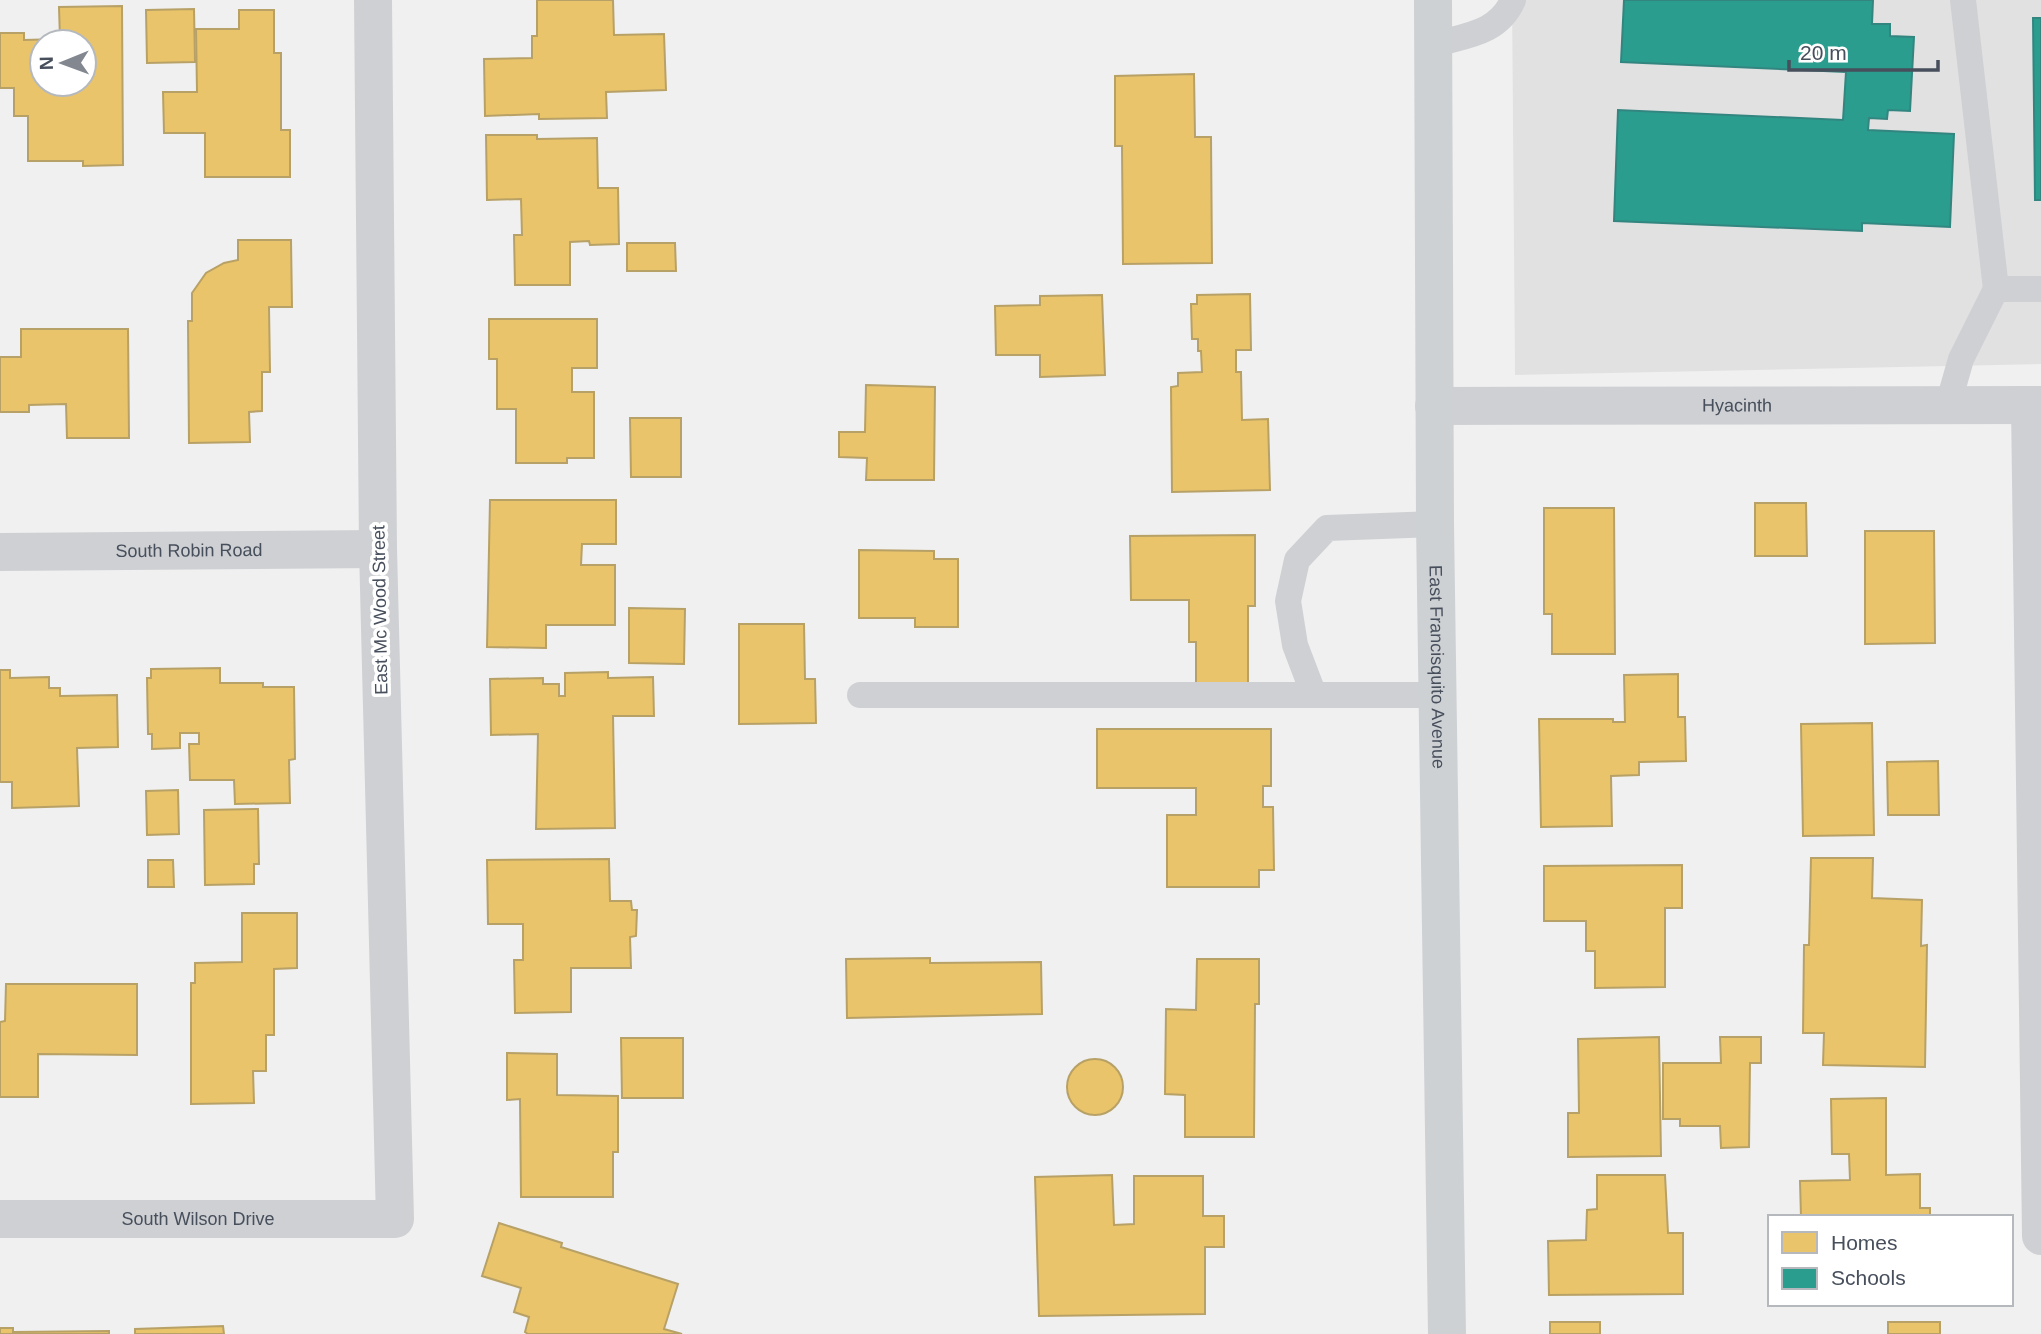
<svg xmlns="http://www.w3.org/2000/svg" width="2041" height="1334" viewBox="0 0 2041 1334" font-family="Arial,sans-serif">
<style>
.education{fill:#e2e1e2}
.homes{fill:#e9c46a;stroke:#b8a166;stroke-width:2;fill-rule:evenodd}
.schools{fill:#2a9d8f;stroke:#338680;stroke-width:2}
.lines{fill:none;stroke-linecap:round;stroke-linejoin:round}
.lane{stroke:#ced0d3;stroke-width:26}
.street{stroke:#ced0d3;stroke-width:38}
.secondary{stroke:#ced1d4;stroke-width:38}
.labels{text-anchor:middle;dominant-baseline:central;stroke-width:7;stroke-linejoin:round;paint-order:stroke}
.street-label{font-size:18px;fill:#474f5c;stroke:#fff}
</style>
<rect width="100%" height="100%" fill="#f0f0f0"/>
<polygon class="education" points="1512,0 2041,0 2041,364 1515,375"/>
<g class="homes">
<polygon points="537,0 613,0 614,35 664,34 666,90 606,92 607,118 539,119 539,114 485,116 484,59 532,58 532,36 537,36"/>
<path d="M122 6 123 165 83 166V161H28V116H14V88H0V33H24V40L60 39 59 7ZM42 42H84V84H42Z"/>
<polygon points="194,9 195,62 147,63 146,10"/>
<polygon points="239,10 274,10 274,53 281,53 281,130 290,130 290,177 205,177 205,133 164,133 163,92 197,92 196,29 239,29"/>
<polygon points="1194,74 1195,137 1211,137 1212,263 1123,264 1122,146 1115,146 1115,76"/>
<polygon points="486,135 537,135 537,139 597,138 598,188 618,188 619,244 590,245 589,241 570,242 570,285 515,285 514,235 522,235 521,199 487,200"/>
<polygon points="238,240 291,240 292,307 269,307 270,372 262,372 262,411 249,412 250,442 189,443 188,321 192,321 192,293 206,273 224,263 238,260"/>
<polygon points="627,243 675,243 676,271 627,271"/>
<polygon points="1250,294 1251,350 1236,350 1236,372 1241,372 1242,420 1268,419 1270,490 1172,492 1171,387 1178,386 1178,373 1202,372 1201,351 1198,351 1198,339 1192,339 1191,304 1197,304 1197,295"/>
<polygon points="1102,295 1105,375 1040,377 1040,355 996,355 995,306 1040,305 1040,296"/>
<polygon points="489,319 597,319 597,368 572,368 572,392 594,392 594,458 567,458 567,463 516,463 516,409 497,409 497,359 489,359"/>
<polygon points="21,329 128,329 129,438 67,438 66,404 29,405 29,412 0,412 0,357 21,357"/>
<polygon points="866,385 935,387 934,480 866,480 867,458 839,457 839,432 865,432"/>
<polygon points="630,418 681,418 681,477 631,477"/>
<polygon points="490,500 616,500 616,544 582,544 581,565 615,565 615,625 546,625 546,648 487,647"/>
<polygon points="1755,503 1806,503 1807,556 1755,556"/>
<polygon points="1544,508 1614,508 1615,654 1552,654 1552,614 1544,614"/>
<polygon points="1865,531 1934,531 1935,643 1865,644"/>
<polygon points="1255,535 1255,606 1248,606 1248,686 1196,687 1196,642 1189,642 1189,600 1131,600 1130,536"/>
<polygon points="859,550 934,551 934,559 958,559 958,627 915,627 915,618 859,618"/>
<polygon points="629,608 685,609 684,664 629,663"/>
<polygon points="739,624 804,624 805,679 815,679 816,723 739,724"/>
<polygon points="220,668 220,683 263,683 263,687 294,687 295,759 289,760 290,803 235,804 234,780 190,780 189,744 199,744 199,733 180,733 180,748 152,749 152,734 148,734 147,678 151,678 151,669"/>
<polygon points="0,670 10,670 10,678 49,677 49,688 60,688 60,696 117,695 118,747 77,748 79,806 12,808 12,782 0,782"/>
<polygon points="608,672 608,678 653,677 654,716 613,716 615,828 536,829 538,734 491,735 490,679 543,678 543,684 559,684 559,696 565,696 565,673"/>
<polygon points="1678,674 1678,717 1685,717 1686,761 1639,762 1639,775 1611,776 1612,826 1541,827 1539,719 1613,719 1613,722 1625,722 1624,675"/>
<polygon points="1872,723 1874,835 1803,836 1801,724"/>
<polygon points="1097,729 1271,729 1271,786 1263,786 1263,807 1273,807 1274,870 1259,870 1259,887 1167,887 1167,815 1196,815 1196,788 1097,788"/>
<polygon points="1938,761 1939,815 1888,815 1887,762"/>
<polygon points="178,790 179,834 147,835 146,791"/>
<polygon points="258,809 259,864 254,864 254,884 205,885 204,810"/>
<polygon points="1811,858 1873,858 1872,898 1922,900 1921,946 1927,945 1925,1067 1823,1065 1824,1033 1803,1033 1804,945 1809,945"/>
<polygon points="609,859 610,901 631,901 632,910 637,910 636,936 630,937 631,968 571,968 571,1012 515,1013 514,960 523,960 523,924 488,924 487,860"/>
<polygon points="148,860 173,860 174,887 148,887"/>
<polygon points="1682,865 1682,908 1665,908 1665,987 1595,988 1595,951 1586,951 1586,921 1544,921 1544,866"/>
<polygon points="242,913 297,913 297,968 274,969 274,1035 266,1035 266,1071 253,1071 254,1103 191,1104 191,983 195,983 195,963 242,962"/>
<polygon points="930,958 930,963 1041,962 1042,1014 847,1018 846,959"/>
<polygon points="1197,959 1259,959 1259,1004 1255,1004 1254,1137 1185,1137 1185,1095 1165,1094 1166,1009 1196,1010"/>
<polygon points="6,984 137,984 137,1055 38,1054 38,1097 0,1097 0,1022 5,1021"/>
<polygon points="1659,1037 1661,1156 1568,1157 1568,1113 1579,1113 1578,1039"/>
<polygon points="1720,1037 1761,1037 1761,1063 1750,1063 1749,1147 1721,1148 1720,1126 1680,1126 1680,1119 1663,1119 1663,1063 1721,1063"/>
<polygon points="621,1038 683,1038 683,1098 622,1098"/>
<polygon points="507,1053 557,1054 557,1095 618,1096 618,1152 613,1152 613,1197 521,1197 520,1099 507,1100"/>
<circle cx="1095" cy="1087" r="28"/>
<polygon points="1886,1098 1886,1175 1920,1174 1920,1208 1930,1208 1930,1217 1801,1217 1800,1181 1850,1180 1849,1154 1832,1154 1831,1099"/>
<polygon points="1112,1175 1114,1225 1134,1224 1134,1176 1203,1176 1203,1216 1224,1216 1224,1247 1205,1247 1205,1314 1039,1316 1035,1177"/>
<polygon points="1597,1175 1665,1175 1668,1233 1683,1233 1683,1294 1549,1295 1548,1241 1586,1240 1587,1210 1597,1209"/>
<polygon points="499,1223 562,1243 561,1247 678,1284 664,1329 682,1334 528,1334 525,1332 529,1317 514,1312 521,1288 482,1276"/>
<rect x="1550" y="1322" width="50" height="12"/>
<rect x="1888" y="1322" width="52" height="12"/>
<polygon points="223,1326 224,1334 135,1334 135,1329"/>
<polygon points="0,1328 13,1328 13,1332 109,1331 109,1334 0,1334"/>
</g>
<g class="schools">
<polygon points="1624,0 1873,0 1872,24 1890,24 1890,36 1914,37 1910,111 1888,110 1887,119 1869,118 1868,130 1954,134 1950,227 1862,223 1862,231 1614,221 1618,110 1843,120 1846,72 1621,62"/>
<polygon points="2033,18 2041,18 2041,200 2035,200"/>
</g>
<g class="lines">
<g class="lane">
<polyline points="1963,0 1996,289"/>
<path d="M1433 45C1466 35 1498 34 1513 0"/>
<polyline points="1948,405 1961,359 1996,289 2041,289"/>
<polyline points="860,695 1438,695"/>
<polyline points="1314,695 1295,645 1288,601 1297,560 1327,528 1435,524"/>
</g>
<g class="street">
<polyline points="2030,405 2041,1236"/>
<path id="s1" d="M1434 406 2041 405"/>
<path id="s2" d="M0 552 378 549"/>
<path id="s3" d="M0 1219H395L378 549 373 0"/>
</g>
<path class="secondary" id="s4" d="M1433 0 1435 524 1447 1334"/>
</g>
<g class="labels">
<g class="street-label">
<text stroke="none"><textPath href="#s1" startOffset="303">Hyacinth</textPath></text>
<text stroke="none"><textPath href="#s2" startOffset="189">South Robin Road</textPath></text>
<text transform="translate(380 610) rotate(-91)">East Mc Wood Street</text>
<text stroke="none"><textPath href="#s4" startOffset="667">East Francisquito Avenue</textPath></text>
<text stroke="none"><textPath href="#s3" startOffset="198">South Wilson Drive</textPath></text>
</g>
</g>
<rect x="1768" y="1215" width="245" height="91" fill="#ffffff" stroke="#b5b9be" stroke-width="2"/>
<rect x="1782" y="1232" width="35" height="21" fill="#e9c46a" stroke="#b5b9be" stroke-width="2"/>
<text x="1831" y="1250" font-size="21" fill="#474f5c">Homes</text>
<rect x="1782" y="1268" width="35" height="21" fill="#2a9d8f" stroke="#b5b9be" stroke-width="2"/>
<text x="1831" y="1285" font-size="21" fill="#474f5c">Schools</text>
<g transform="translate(63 63) rotate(269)"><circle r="33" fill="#ffffff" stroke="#b5b9be" stroke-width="2"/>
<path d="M0-5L12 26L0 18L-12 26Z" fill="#828790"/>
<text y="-10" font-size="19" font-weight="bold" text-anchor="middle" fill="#474f5c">N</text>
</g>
<path d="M1789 60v10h149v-10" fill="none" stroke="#474f5c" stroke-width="3.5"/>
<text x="1800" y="60" font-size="21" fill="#474f5c" stroke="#ffffff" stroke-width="5" paint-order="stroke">20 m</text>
</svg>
